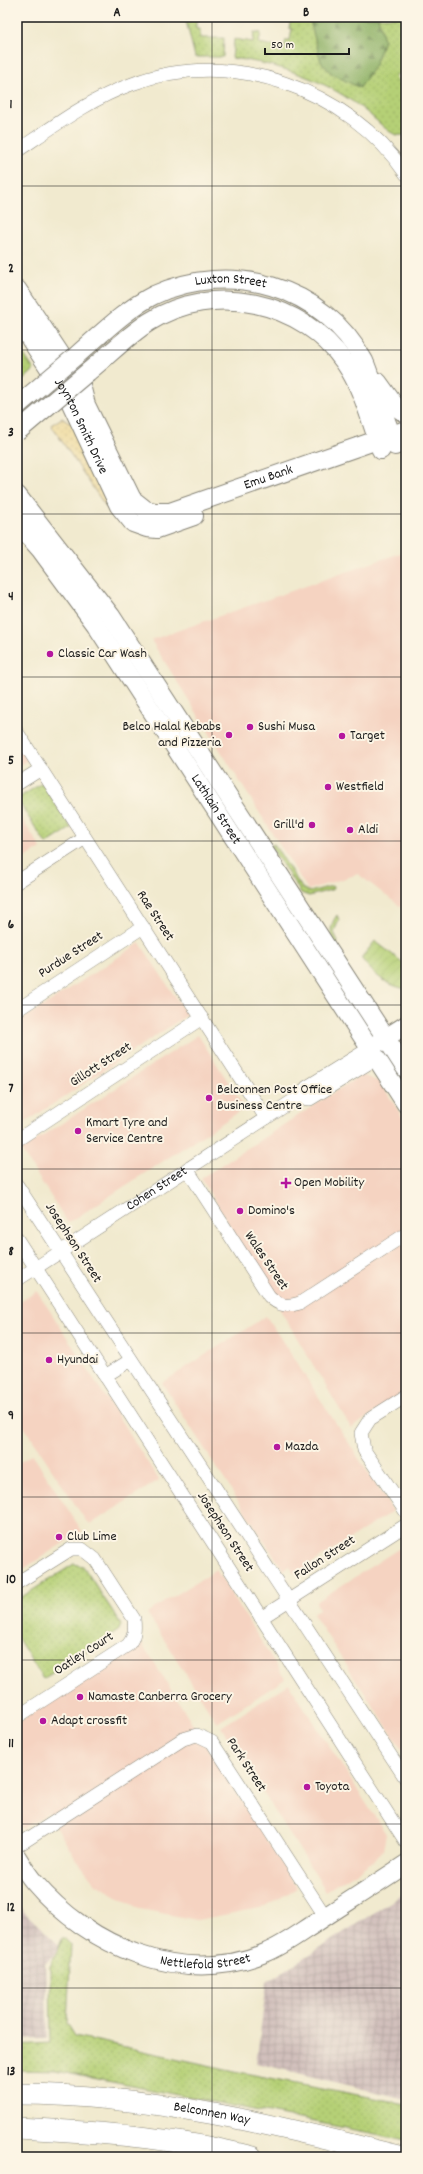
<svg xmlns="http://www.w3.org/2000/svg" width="423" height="2174" viewBox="0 0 423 2174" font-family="Dekko,sans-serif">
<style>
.built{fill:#f5d3c1}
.industrial{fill:url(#industrial-grid)}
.grass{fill:url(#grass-dots);stroke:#687649}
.forest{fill:url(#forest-firs);stroke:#566742}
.sand{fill:url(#sand-dots);stroke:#857b5d}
.garden{fill:url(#garden-furrows);stroke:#687649}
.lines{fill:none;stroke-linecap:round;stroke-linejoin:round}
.street-casing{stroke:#868376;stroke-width:14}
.secondary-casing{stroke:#868376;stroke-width:20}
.primary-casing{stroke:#868376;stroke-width:22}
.street{stroke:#fff;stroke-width:13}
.secondary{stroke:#fff;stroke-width:18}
.primary{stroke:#fff;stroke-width:21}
.secondary-bridge-casing{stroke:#868376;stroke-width:20;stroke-linecap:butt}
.secondary-bridge{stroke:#fff;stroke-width:18}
.grid{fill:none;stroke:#1c1c1c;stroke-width:1;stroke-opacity:0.55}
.poi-dot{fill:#b5179e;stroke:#fcf5e5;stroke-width:1.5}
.labels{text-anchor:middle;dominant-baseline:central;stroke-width:4;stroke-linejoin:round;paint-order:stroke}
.street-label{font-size:14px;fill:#1c1c1c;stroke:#fcf5e5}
.poi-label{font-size:14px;fill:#1c1c1c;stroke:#fcf5e5;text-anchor:start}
.neatline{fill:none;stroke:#1c1c1c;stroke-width:1.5}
.grid-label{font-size:13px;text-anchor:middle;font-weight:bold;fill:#1c1c1c}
</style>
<defs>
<pattern id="industrial-grid" width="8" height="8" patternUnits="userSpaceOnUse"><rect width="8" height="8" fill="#d1c0bc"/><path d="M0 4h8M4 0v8" fill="none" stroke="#b3a4a1"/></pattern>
<pattern id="grass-dots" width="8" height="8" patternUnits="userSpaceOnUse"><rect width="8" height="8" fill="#b5d076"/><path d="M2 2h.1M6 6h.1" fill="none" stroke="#9bb266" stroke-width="1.8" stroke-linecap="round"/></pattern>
<pattern id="forest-firs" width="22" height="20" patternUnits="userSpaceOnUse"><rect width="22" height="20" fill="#90b267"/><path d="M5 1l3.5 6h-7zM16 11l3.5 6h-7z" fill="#759054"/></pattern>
<pattern id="sand-dots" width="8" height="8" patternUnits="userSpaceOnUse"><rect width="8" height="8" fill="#eeda9e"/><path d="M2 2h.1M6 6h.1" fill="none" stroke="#ccba88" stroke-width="1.8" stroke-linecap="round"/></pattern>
<pattern id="garden-furrows" width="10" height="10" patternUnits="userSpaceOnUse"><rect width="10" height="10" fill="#b5d076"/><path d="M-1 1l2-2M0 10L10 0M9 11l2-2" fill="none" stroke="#9bb266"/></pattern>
</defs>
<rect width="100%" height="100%" fill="#fcf5e5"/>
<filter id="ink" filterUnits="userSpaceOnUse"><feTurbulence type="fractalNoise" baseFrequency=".025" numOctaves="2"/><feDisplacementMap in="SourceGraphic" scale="8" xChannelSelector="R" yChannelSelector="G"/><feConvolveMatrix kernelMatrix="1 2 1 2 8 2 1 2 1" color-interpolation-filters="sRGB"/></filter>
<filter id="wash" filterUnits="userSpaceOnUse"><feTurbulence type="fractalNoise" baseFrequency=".012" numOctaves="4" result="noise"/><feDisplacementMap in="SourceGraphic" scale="16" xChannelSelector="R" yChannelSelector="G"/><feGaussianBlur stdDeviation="0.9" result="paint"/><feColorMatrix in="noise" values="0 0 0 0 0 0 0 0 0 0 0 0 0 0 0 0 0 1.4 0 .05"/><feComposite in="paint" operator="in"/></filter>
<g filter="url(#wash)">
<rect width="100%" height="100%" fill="#f1eacf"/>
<g class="built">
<polygon points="406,551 406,911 358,874 308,890 151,640"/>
<polygon points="17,744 28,760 17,766"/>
<polygon points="17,812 41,848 17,863"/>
<polygon points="140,943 187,1015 17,1128 17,1023"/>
<polygon points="198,1035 245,1108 68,1223 21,1150"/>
<polygon points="361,1075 380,1082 406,1123 406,1392 351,1428 201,1178"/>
<polygon points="37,1291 159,1480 91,1524 86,1521 17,1416 17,1304"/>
<polygon points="266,1316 393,1511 295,1574 290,1566 283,1570 162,1383"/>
<polygon points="32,1454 82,1531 17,1573 17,1464"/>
<polygon points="406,1544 406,1756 313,1614 319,1609 316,1602"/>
<polygon points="216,1570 285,1679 217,1723 147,1613"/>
<polygon points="142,1644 297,1888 265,1907 197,1920 140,1909 96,1884 75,1858 48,1813 23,1829 17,1820 17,1723"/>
<polygon points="289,1684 386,1834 383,1850 375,1860 326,1891 221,1727"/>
</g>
<g class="industrial">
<polygon points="406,1892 406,2099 256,2063 267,1982"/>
<polygon points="17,1905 61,1947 45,1964 48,2038 17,2039"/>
</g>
<g class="grass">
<polygon points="185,17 196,17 196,29 200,29 200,38 224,38 223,57 195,57"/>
<path d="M284 17H406V69L395 76 406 95V134C395 139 385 128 377 121 337 84 286 65 232 58L234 39 253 42 254 32 261 33 259 43 284 48 286 40H290L292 29 289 28 291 19Z"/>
<polygon points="17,344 34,370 22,381 17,373"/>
<polygon points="42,783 71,828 46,844 17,799"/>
<polygon points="74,1564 83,1566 121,1624 118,1631 43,1679 17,1637 17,1600"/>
<polygon points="63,1937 71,1945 67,2023 75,2036 244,2073 406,2104 406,2140 56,2071 17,2070 17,2045 51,2043 50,1967"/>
</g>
<g class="forest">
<polygon points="309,17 378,17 384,40 375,65 360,88 332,74 321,62"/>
<polygon points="17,2150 123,2157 17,2157"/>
</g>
<polygon class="sand" points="62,418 69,423 72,422 111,506 106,507 51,425"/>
<g class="garden">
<polygon points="274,844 302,888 310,892 332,886 334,889 309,896 301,893 270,846"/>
<path d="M337 915 339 920 334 932 338 942 336 946C329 936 329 926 337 915Z"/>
<path d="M375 941 406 965V989C385 985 373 974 361 958Z"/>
</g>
</g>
<g filter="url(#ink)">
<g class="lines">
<g class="street-casing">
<g id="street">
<path d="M17 151C54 126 90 99 132 84 230 47 348 88 406 174"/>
<polyline points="17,732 266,1118"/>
<polyline points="17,784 41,769"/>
<polyline points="17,882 85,838"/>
<polyline points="17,1010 143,927"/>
<polyline points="297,1098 310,1099 377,1058"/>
<polyline points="17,1140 202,1018"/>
<path d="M187 1169 269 1296C279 1306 287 1307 300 1303L406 1234"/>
<polyline points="17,1185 406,1779"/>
<polyline points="17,1239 406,1842"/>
<path id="s1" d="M17 1280 297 1098 307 1087 370 1048"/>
<polyline points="105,1376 131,1360"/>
<polyline points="406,1396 370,1419 361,1433 364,1450 406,1512"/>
<path d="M17 1583 71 1549H82L95 1559 134 1619C135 1629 135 1637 128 1645L17 1717"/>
<polyline points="261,1618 406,1525"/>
<polyline points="17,1846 183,1739 197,1735 212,1742 325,1916"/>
</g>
</g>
<g class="secondary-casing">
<g id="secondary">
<path id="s2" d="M17 289 81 385 86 405 132 499 146 510 155 512H170L406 430"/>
<path id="s3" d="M17 319 68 397 119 506 133 523 147 528 157 529 194 516"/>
<path id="s4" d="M77 355C101 334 126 309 154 295 230 260 323 285 364 361 368 370 371 380 374 389 381 408 389 427 395 446"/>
<path d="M88 372C108 356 127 336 149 322 213 281 303 301 345 363 363 389 371 422 381 450"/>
<polyline points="378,382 396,407 406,414"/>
<polyline points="17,495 111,616 406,1069"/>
<path id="s5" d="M17 523 40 549 96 625 406 1104"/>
<polyline points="376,1044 406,1025"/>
<path id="s6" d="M17 1857C22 1865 27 1874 34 1882 89 1947 182 1987 265 1953 283 1946 300 1933 317 1922 346 1903 376 1884 406 1864"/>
</g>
</g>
<g class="primary-casing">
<g id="primary">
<path id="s7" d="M17 2094C149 2094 276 2125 402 2157"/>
<path d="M17 2128C96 2132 175 2137 252 2157"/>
</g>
</g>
<use href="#street" class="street"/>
<use href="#secondary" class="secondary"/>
<use href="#primary" class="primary"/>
<g class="secondary-bridge-casing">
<g id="secondary-bridge">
<polyline points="17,406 77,355"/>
<polyline points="17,432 88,372"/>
</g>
</g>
<use href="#secondary-bridge" class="secondary-bridge"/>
</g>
</g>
<path class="grid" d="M212 17V2157M17 186H406M17 350H406M17 514H406M17 677H406M17 841H406M17 1005H406M17 1169H406M17 1333H406M17 1497H406M17 1660H406M17 1824H406M17 1988H406"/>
<g class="poi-dot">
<circle cx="50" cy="654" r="4"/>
<circle cx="250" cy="727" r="4"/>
<circle cx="229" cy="735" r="4"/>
<circle cx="342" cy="736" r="4"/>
<circle cx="328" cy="787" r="4"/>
<circle cx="312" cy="825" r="4"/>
<circle cx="350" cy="830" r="4"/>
<circle cx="209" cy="1098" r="4"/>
<circle cx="78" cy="1131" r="4"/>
<path d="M284 1177h4v4h4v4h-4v4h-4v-4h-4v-4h4z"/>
<circle cx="240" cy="1211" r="4"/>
<circle cx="49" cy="1360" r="4"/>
<circle cx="277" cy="1447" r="4"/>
<circle cx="59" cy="1537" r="4"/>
<circle cx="80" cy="1697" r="4"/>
<circle cx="43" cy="1721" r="4"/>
<circle cx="307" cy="1787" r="4"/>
</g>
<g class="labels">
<g class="street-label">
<text stroke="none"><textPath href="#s4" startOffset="177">Luxton Street</textPath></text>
<text stroke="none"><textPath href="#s3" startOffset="125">Joynton Smith Drive</textPath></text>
<text stroke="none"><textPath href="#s2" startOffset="387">Emu Bank</textPath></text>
<text stroke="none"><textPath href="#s5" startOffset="349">Lathlain Street</textPath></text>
<text transform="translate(155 916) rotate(57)">Rae Street</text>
<text transform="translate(71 955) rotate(-33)">Purdue Street</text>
<text transform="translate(101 1065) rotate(-33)">Gillott Street</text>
<text stroke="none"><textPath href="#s1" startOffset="167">Cohen Street</textPath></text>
<text transform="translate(73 1243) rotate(57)">Josephson Street</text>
<text transform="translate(266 1261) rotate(56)">Wales Street</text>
<text transform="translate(225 1532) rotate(57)">Josephson Street</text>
<text transform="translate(325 1558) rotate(-33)">Fallon Street</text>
<text transform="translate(84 1654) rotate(-33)">Oatley Court</text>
<text transform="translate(246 1765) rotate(57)">Park Street</text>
<text stroke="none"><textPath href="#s6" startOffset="227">Nettlefold Street</textPath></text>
<text stroke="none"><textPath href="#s7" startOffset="196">Belconnen Way</textPath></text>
</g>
<g class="poi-label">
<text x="58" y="654">Classic Car Wash</text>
<text x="221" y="727" text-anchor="end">Belco Halal Kebabs<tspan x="221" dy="16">and Pizzeria</tspan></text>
<text x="258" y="727">Sushi Musa</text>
<text x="350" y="736">Target</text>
<text x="336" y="787">Westfield</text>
<text x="304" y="825" text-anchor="end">Grill'd</text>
<text x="358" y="830">Aldi</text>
<text x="217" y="1090">Belconnen Post Office<tspan x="217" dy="16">Business Centre</tspan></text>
<text x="86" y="1123">Kmart Tyre and<tspan x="86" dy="16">Service Centre</tspan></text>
<text x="294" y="1183">Open Mobility</text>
<text x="248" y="1211">Domino's</text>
<text x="57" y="1360">Hyundai</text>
<text x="285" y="1447">Mazda</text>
<text x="67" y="1537">Club Lime</text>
<text x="88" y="1697">Namaste Canberra Grocery</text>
<text x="51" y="1721">Adapt crossfit</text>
<text x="315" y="1787">Toyota</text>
</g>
</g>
<rect width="423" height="2174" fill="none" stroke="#fcf5e5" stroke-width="44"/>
<path d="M265 48v6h84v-6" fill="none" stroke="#1c1c1c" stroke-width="2"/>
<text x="271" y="48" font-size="12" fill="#1c1c1c" stroke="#fcf5e5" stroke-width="3" paint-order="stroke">50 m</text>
<rect x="22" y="22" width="379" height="2130" class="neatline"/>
<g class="grid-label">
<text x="117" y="16">A</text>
<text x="306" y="16">B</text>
<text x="11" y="108">1</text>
<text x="11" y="272">2</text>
<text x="11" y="436">3</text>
<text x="11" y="600">4</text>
<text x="11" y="764">5</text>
<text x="11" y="928">6</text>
<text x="11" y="1092">7</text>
<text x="11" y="1255">8</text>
<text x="11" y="1419">9</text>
<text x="11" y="1583">10</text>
<text x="11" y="1747">11</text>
<text x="11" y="1911">12</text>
<text x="11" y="2075">13</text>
</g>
</svg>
